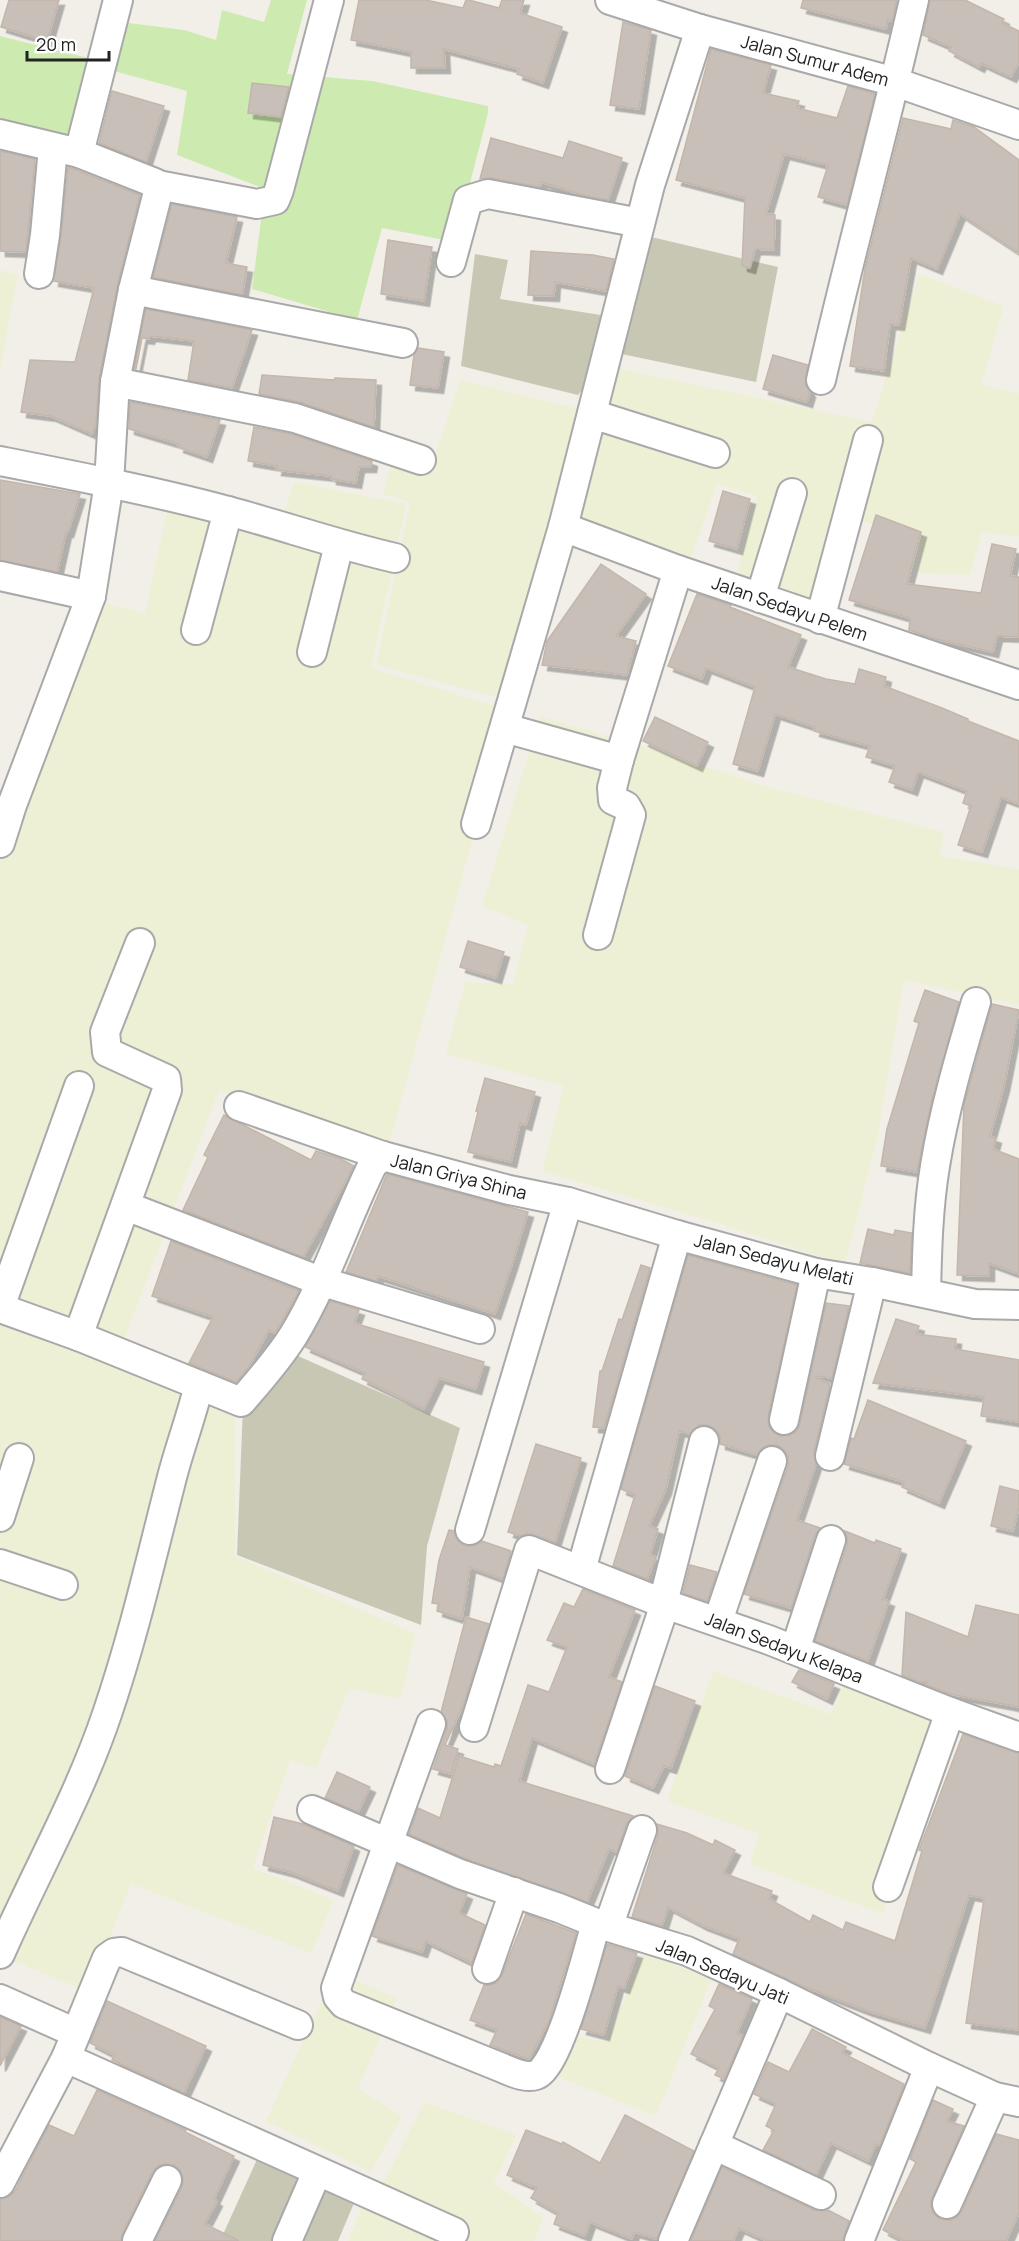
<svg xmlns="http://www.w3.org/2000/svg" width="1019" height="2241" viewBox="0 0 1019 2241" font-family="Manrope,sans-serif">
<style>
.construction{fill:#c7c7b4}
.farmland{fill:#eef0d5}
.grass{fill:#cdebb0}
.building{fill:#c7bfb8;stroke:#c4b6ab;stroke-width:1.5;filter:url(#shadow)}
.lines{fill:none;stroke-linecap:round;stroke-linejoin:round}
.minor-casing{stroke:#a9a9a9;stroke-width:32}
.minor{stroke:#fff;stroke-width:28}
.labels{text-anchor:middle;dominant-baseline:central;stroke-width:4.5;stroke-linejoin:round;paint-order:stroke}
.street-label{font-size:18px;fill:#222;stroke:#fff}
</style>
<defs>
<filter id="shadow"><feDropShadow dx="5.5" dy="5.5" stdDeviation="0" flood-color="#0004"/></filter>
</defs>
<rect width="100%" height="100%" fill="#f2efe9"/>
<g class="construction">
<polygon points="643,235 778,267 756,382 612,352 578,395 461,366 475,254 508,260 500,299 613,317 642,275"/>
<polygon points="289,1352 460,1428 427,1546 421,1625 237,1555 243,1407"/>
<polygon points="264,2144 360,2189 338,2241 220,2241"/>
</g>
<g class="farmland">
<polygon points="0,270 18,275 0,370"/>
<polygon points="919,274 1004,306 981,385 1019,393 1019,537 982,532 970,575 918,573 921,532 846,519 820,604 735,581 757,496 717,484 688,567 553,532 511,701 376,665 410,502 383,494 393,457 432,466 460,380 584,410 611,367 872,422"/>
<polygon points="294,482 406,504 371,668 508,710 390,1141 219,1091 123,1342 0,1291 0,830 80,596 145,614 168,506 279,529"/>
<polygon points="540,716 664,753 778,790 944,832 940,856 1019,869 1019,1005 904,980 877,1139 845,1265 721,1224 542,1171 564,1086 446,1054 465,982 513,984 528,925 482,906"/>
<polygon points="0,1308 235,1408 235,1556 415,1633 401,1699 349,1689 316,1768 290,1760 253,1868 334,1900 311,1953 131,1884 88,1992 0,1955"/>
<polygon points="713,1671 831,1714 843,1685 952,1725 883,1914 750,1864 759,1834 667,1801"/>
<polygon points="645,1952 711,1980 656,2116 554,2075 569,2034 606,2042"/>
<polygon points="335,1972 397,1998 358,2089 402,2116 371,2172 266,2121"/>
<polygon points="424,2102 517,2135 494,2183 543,2218 534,2241 348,2241 364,2201 386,2178"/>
</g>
<g class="grass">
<polygon points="271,0 307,0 287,74 372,81 488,106 488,113 455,242 382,228 357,320 252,289 265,189 177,155 187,91 114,71 121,22 184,30 216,40 222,10 264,22"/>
<polygon points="0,36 88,58 68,137 0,121"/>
</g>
<g class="building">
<polygon points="9,0 59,0 47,41 1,27"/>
<polygon points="359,0 426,0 463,8 466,0 469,0 499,8 502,0 524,0 520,13 562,27 543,83 517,74 519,69 444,49 445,68 411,68 411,52 351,40"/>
<polygon points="803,0 897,0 892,21 888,19 886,29 801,8"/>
<polygon points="930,0 965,0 1004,19 1002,23 1019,31 1019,62 1011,77 981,63 979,67 949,51 951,47 923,35"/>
<polygon points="623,22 651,30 639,109 610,105"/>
<polygon points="711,49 771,65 763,93 799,101 797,108 837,118 848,86 875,94 847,205 818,197 828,165 784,154 766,214 775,215 774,250 755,249 750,268 742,266 745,198 676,180"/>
<polygon points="252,83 289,87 281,117 248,113"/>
<polygon points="112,91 164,106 146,162 99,143"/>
<polygon points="903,118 951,129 953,120 974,127 1019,160 1019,253 960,214 937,269 911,258 899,325 890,324 884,371 850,366 865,269"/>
<polygon points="491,138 563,158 569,141 622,158 608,200 586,196 541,182 540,187 491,178 480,179"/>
<polygon points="0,151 35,159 26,252 0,251"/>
<polygon points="68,167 140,195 117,287 99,379 96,423 92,434 51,416 21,412 30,360 75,362 94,288 53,281 61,237"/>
<polygon points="172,204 237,217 226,263 247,267 242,295 153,277"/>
<polygon points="388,240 432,247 424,301 381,294"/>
<polygon points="531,251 593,255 614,259 606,291 555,282 554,296 528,295"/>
<polygon points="146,309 252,330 232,388 188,380 194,341 150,336 149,339 142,338 136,369 134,369"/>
<polygon points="418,348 444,352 438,388 410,385 414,355"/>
<polygon points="773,355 808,365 805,384 810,392 807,402 763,389"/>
<polygon points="262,375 334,380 335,378 376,380 374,427 300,402 259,394"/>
<polygon points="130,402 220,420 207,457 178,447 179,444 129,429"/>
<polygon points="254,427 291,434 372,461 371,467 359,467 356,483 331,479 331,476 276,470 277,466 248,461"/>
<polygon points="0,480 80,494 68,532 66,532 57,572 0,560"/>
<polygon points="723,491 750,499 737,549 709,541"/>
<polygon points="876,515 921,532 907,584 981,593 992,544 1016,549 1010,576 1019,577 1019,637 997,636 993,652 936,639 909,630 910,618 849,600"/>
<polygon points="601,564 646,594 616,636 636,641 627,675 542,665 547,641"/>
<polygon points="697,594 731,605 730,607 801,635 788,667 826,679 855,684 859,669 886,677 884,686 942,708 968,719 968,721 1019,741 1019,804 1001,797 982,852 958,845 971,806 963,803 967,791 918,772 912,790 889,782 895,766 866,757 870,746 814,731 815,727 775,714 758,771 733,764 755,687 706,668 702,679 668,666"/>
<polygon points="655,717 708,742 697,766 643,741"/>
<polygon points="468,941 504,952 496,978 460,967"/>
<polygon points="925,990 959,1002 932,1100 917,1172 881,1166 887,1129 919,1023 914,1021"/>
<polygon points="992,1004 1019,1010 1004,1086 990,1136 996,1138 993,1149 1019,1159 1019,1274 989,1263 989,1276 957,1275 964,1105"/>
<polygon points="485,1078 535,1092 526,1125 520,1123 511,1162 468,1152 478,1112 476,1111"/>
<polygon points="224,1115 311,1160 316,1151 341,1159 354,1166 303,1257 183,1210 208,1157 204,1155"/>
<polygon points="387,1174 528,1212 512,1264 495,1314 378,1276 376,1281 346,1272"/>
<polygon points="868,1229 894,1235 895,1230 912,1233 910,1273 860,1263"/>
<polygon points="171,1241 299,1291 275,1333 269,1330 248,1368 236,1382 189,1363 213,1317 152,1296"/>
<polygon points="688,1255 797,1285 768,1416 769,1426 773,1432 780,1436 790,1435 797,1431 800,1424 826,1303 849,1306 832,1378 816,1376 816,1378 830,1384 814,1452 816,1464 797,1520 820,1528 815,1535 791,1608 744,1594 788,1466 788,1457 784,1450 777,1445 768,1445 762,1448 757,1455 720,1444 720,1436 716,1430 707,1425 699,1425 690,1434 679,1431 666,1489 649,1526 658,1529 650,1555 656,1557 647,1579 613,1566 635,1495 621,1489"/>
<polygon points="641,1265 650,1268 604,1428 593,1427 600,1371 602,1371 619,1319 622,1320"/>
<polygon points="330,1301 359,1310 354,1323 484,1362 476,1389 439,1378 424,1409 362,1379 365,1373 305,1347"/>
<polygon points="896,1319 919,1326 916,1334 956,1339 955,1349 1019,1360 1019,1422 981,1416 984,1397 873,1383"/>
<polygon points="868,1400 966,1441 939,1503 902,1487 904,1482 844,1464 851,1438 854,1439"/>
<polygon points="536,1444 581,1458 555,1542 534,1535 527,1534 521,1536 508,1532"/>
<polygon points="1000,1486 1019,1491 1019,1507 1013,1531 991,1526"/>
<polygon points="449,1530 454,1531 458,1541 465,1546 474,1546 482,1541 511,1551 503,1579 470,1567 462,1619 437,1611 439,1604 432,1603 439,1560"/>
<polygon points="845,1531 875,1543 876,1540 901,1549 883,1599 889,1601 868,1661 815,1641 847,1545 847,1537"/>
<polygon points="690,1565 717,1572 707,1601 683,1593"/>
<polygon points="583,1589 635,1610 609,1677 622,1682 594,1764 532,1738 519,1781 633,1816 626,1825 617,1852 609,1849 587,1902 466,1859 409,1834 418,1808 440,1818 459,1756 494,1767 495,1764 501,1766 528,1685 549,1692 567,1647 547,1640 564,1603 574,1607"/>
<polygon points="976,1605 1019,1615 1019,1707 950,1694 926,1685 927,1682 918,1682 902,1675 906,1612 968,1637"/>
<polygon points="466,1617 489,1624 464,1703 445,1745 458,1749 451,1774 433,1769 447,1729 447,1721 441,1712"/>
<polygon points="799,1670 834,1684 827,1699 792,1682"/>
<polygon points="655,1686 695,1701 671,1768 664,1766 653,1788 625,1776"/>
<polygon points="963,1734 1019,1753 1019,2030 966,2023 984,1898 969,1895 925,2028 868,2011 800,1985 733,1954 739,1939 702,1925 668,1907 662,1926 632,1917 658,1835 657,1824 687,1833 713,1845 715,1840 735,1850 723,1873 772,1891 769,1899 810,1922 813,1915 843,1930 846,1922 895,1941 922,1851 919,1850"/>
<polygon points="337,1772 370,1787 358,1812 325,1798"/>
<polygon points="274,1817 303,1824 354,1846 338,1891 290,1872 263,1865"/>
<polygon points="398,1865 467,1894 459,1913 485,1925 472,1963 426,1941 422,1952 372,1936"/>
<polygon points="526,1914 576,1933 549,2021 529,2059 490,2045 497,2030 470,2020 484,1985 491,1985 497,1982 502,1975"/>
<polygon points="607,1944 637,1953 624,1988 618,1986 604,2035 581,2029"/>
<polygon points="719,1984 752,1999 737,2033 743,2036 724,2079 715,2075 719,2068 691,2054 715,2009 709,2006"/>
<polygon points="107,2001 206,2046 184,2093 112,2060 114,2055 90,2043"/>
<polygon points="0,2017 21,2026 0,2066"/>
<polygon points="812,2029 846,2047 842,2053 904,2084 880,2145 876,2144 868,2161 831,2143 816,2175 763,2150 774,2130 766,2126 776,2104 754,2094 768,2062 789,2072"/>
<polygon points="97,2090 186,2130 185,2132 234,2156 214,2199 217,2201 205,2224 239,2241 155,2241 182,2187 183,2179 180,2170 174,2165 166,2164 158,2166 152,2173 122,2234 121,2241 0,2241 0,2199 8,2197 15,2191 49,2125 74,2136"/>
<polygon points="933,2100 953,2109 947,2121 964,2126 932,2198 931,2205 933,2213 940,2219 949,2220 956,2218 962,2211 996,2134 1019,2140 1019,2213 1006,2241 904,2241 883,2230 916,2162 910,2159"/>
<polygon points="625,2115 694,2151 657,2239 634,2232 632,2239 590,2222 585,2236 554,2224 558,2213 531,2198 537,2188 507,2175 526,2130 562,2144 563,2142 600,2163"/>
<polygon points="722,2167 814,2210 822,2211 828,2210 849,2221 843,2241 767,2241 739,2228 733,2241 691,2241"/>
</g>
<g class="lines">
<g class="minor-casing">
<g id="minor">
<polyline points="610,0 700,29 895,82 1019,125"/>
<polyline points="0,134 79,153 118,0"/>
<polyline points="158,185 257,204 275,200 279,190 329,0"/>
<polyline points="451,262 468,200 488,194 640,223"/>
<polyline points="39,274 45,235 53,148"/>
<polyline points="133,290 403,343"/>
<path d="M821 380C850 253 885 127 914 0"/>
<polyline points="115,382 295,418 421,460"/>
<polyline points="592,414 715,453"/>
<path d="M0 461C76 476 153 491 228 511 284 526 338 545 395 558"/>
<polyline points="563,527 678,570 1019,685"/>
<polyline points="0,576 91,596"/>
<polyline points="760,598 792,493"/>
<polyline points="820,619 868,440"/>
<polyline points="196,630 228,511"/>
<polyline points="312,652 339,545"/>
<polyline points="505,728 619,760"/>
<polyline points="476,824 563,527 650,185 700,29"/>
<polyline points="0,843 12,805 91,596 109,483 115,382 133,290 159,188 155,183 79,153"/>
<polyline points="598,935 631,815 626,806 613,800 612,788 619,760 678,570"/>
<polyline points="239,1106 383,1156"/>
<polyline points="126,1206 320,1281 480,1329"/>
<path d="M926 1293C927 1251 928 1208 935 1166 944 1110 960 1056 976 1002"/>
<polyline points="0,1307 79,1086"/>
<path d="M0 1308 78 1336 241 1402C259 1381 278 1360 293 1336 326 1282 345 1220 373 1164L383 1156 509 1190 568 1202 677 1235 816 1273 872 1282 975 1304 1019 1305"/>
<polyline points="78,1336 167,1090 166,1079 107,1052 105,1032 140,943"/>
<polyline points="784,1420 816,1273"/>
<polyline points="830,1456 872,1282"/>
<polyline points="0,1517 19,1458"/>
<polyline points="470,1530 568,1202"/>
<polyline points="0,1564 63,1585"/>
<polyline points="581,1570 677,1235"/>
<polyline points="718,1621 772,1461"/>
<polyline points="795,1650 831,1540"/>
<path d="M431 1724 336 1988 338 1997 344 2004 500 2067C510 2071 525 2079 536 2075 559 2067 588 1951 596 1923"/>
<polyline points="474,1727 529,1550 665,1604 769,1640 950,1712 1019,1737"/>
<polyline points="610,1769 665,1604 665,1595 704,1441"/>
<polyline points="312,1810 460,1874 559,1908 596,1923 687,1951 779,1993 929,2067 995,2097 1019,2102"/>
<polyline points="888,1887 950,1712"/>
<polyline points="608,1927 642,1830"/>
<path d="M0 1954C35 1874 79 1797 107 1714 133 1638 151 1559 171 1481 179 1449 191 1418 199 1385"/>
<polyline points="487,1969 514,1892"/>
<polyline points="0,1999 76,2033"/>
<polyline points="66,2058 454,2232"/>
<polyline points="714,2145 821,2195"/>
<polyline points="0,2183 66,2058 107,1958 114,1953 122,1952 298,2025"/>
<polyline points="947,2204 995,2097"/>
<polyline points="137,2241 167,2180"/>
<polyline points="287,2241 317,2172"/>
<polyline points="673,2241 779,1993"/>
<polyline points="859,2241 929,2067"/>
</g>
</g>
<use href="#minor" class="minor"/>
</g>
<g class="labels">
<g class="street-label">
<text transform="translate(815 60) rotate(15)">Jalan Sumur Adem</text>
<text transform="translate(790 608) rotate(19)">Jalan Sedayu Pelem</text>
<text transform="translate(459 1176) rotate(14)">Jalan Griya Shina</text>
<text transform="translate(774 1259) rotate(14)">Jalan Sedayu Melati</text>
<text transform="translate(784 1647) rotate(21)">Jalan Sedayu Kelapa</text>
<text transform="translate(723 1971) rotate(23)">Jalan Sedayu Jati</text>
</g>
</g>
<path d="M27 51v9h82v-9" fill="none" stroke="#222222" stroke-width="3"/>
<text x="36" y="51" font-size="18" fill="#222222" stroke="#ffffff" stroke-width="4.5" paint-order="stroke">20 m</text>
</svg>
